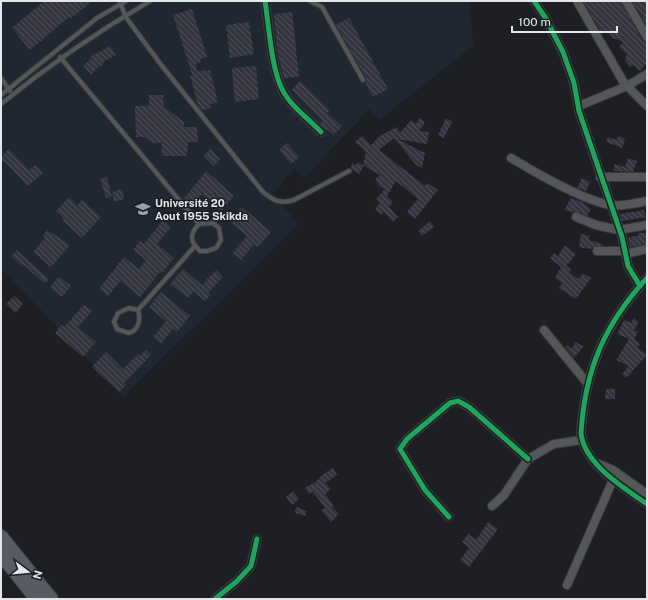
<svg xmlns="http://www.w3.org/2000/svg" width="648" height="600" viewBox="0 0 648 600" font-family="'Public Sans',sans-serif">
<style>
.built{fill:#212730}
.building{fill:url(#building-back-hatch)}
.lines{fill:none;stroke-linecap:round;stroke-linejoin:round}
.service-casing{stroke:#37393b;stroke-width:6}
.minor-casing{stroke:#37393b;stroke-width:10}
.trunk-casing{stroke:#37393b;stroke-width:16}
.service{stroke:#545658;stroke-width:4}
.minor{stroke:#545658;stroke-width:8}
.trunk{stroke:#565c62;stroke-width:14}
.cycleway-casing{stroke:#1b1f24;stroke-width:8}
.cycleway{stroke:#20a55d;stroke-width:5}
.labels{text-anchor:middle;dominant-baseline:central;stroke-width:3;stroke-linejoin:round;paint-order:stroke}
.poi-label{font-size:11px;font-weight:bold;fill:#e4e6ea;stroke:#1b1f24;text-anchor:start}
</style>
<defs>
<pattern id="building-back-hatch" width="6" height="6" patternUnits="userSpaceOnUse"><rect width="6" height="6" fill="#353540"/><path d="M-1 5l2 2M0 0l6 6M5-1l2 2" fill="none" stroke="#52525c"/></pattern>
</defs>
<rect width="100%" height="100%" fill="#1d1f22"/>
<polygon class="built" points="1,1 470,1 473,46 379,120 370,109 304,178 295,168 272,194 299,224 123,397 1,268"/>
<g class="building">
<polygon points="44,1 93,1 71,18 69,17 30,50 12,28"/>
<polygon points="583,1 621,1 642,40 647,42 647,63 640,71 633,65 630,67 625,60 627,54 619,47 623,42 613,38 609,33 603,31 601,32"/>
<polygon points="632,1 647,1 647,26"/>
<polygon points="192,9 207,57 200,59 201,62 196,63 197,71 210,70 218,102 210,104 211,108 202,110 198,106 190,75 193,77 173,15"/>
<polygon points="292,12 299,77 284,78 278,55 274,14"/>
<polygon points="349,18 388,89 373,97 365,82 366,78 336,25"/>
<polygon points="249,22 254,54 230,58 226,25"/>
<polygon points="110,46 116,55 103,62 104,64 96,69 92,75 83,66 92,58 91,56"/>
<polygon points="256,66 259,99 235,102 232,68"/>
<polygon points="300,81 330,111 327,113 342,126 334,135 320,124 323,121 292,90"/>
<polygon points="149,95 163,95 164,107 184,122 184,127 197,127 198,142 188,142 187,156 162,156 162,143 153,143 144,137 136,137 135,106 149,106"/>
<polygon points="420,118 425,122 419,131 429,132 427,144 397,139 425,153 422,168 416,165 394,138 379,150 425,186 427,183 438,190 415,219 407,212 418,199 396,181 387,196 393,202 389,207 398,217 393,222 384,212 381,215 375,209 380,203 376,199 385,189 380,187 375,179 380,175 363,165 366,152 355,142 362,136 371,145 381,135 397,127 400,133 411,120 416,124"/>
<polygon points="446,118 452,122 444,138 438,135"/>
<polygon points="618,136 625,139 622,148 606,142 608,137 617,140"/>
<polygon points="287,143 299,157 291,164 279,150"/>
<polygon points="9,149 29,170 36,165 43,173 28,186 4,161 1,164 1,157"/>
<polygon points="210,149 220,159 214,166 204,156"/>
<polygon points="628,158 637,161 633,172 614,171 614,164 625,167"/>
<polygon points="358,162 364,166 359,174 350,168 353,163 356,165"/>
<polygon points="206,171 234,196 221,211 202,194 190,208 183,200"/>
<polygon points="107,177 112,197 106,198 100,179"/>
<polygon points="582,178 590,182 586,191 577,188"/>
<polygon points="122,189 124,199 114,202 112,192"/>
<polygon points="69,197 77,205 82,200 101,217 82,238 62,220 64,219 56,211"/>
<polygon points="571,198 584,203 584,204 591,209 587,216 564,210"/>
<polygon points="242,207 271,232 258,247 254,244 241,260 233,253 247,236 230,222"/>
<polygon points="644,210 646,217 622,221 620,214"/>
<polygon points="163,220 171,227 157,244 174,258 162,273 160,272 140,297 120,281 108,296 99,289 124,257 139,269 146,260 133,250 140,241 144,244"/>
<polygon points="430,221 434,227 422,236 418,231"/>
<polygon points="47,230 70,245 51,267 33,252 45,238 43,236"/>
<polygon points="638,233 647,233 647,244 630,247 628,237 638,236"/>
<polygon points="581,234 590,236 589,240 602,244 602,246 589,249 579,247"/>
<polygon points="565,245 576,254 566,266 571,269 570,273 579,279 583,273 591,278 576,299 559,288 562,283 555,278 561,267 550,258 554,253 558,256"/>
<polygon points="17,250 49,279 45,284 23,264 22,266 11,256"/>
<polygon points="183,269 202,285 216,270 223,277 208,293 211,295 205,301 194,291 188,298 170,284"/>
<polygon points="59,277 71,286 62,297 50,287"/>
<polygon points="161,292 190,316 177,332 173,329 161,344 153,337 166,321 149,307"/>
<polygon points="14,296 23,304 15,313 6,304"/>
<polygon points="84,305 92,311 78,327 96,342 83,357 55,333 61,325 64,327"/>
<polygon points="634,318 639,322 634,330 638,332 634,339 640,344 637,347 647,355 626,378 622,374 629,366 616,360 629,339 617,334 624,320 631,323"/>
<polygon points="575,342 584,346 574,358 565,347 567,345 572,349"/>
<polygon points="146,350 151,355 124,383 126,385 119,392 92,367 106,352 123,369 138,354 140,356"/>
<polygon points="606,389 615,389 615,399 605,399"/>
<polygon points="333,468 337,475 325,483 331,489 325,494 334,506 332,507 339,514 331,522 321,510 325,508 313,492 309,494 305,488 313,483 314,484 322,475"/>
<polygon points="293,491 299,499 292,505 286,497"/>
<polygon points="296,507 307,511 305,516 295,513"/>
<polygon points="488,522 498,529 469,567 460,560 469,548 462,542 468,534 476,540"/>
</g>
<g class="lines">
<g class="service-casing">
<g id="service">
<path d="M120 1 125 16 162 66 263 192C274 201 280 204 294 200L349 171"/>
<polyline points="310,1 322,7 363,80"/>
<path d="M60 57 199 224 213 223 219 228 221 240 216 248 207 251H200C190 242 189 234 199 224"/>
<polyline points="1,78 10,91"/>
<polyline points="1,95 97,18 126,1"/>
<path d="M1 104C49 65 97 32 150 1"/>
<path d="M138 310 129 308 118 313 114 322 117 329 129 333C139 330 141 319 138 310L195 246"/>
</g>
</g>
<g class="minor-casing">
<g id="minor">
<path d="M265 1C269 26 271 67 282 89 290 106 309 119 321 132"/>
<polyline points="534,1 545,17 563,52 574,83 579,111 622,237 628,266 640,286"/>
<polyline points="577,1 624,83 647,106"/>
<polyline points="626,1 647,37"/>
<polyline points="579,106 627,86 647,74"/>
<path d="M511 158C536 173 582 200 610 205 621 207 636 203 647 201"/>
<polyline points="600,177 647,177"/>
<polyline points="576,217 596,225 619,230 647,225"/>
<polyline points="597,251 625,251"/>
<polyline points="625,254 647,249"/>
<path d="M647 278C604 325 585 370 581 433 584 464 624 488 647 504"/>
<polyline points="544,330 587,383"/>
<polyline points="599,464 613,470 647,494"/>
<polyline points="492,506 504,495 528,459 554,444 582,440"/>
<polyline points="449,517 425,490 400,449 407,439 450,403 458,401 469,407 528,459"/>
<polyline points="567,585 613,480"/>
<polyline points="215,599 236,582 251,566 257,539"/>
</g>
</g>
<g class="trunk-casing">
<g id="trunk">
<polyline points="1,537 51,599"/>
<polyline points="1,554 37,599"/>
</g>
</g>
<use href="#service" class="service"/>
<use href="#minor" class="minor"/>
<use href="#trunk" class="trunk"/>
<g class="cycleway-casing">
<g id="cycleway">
<path d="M265 1C269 26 271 67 282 89 290 106 309 119 321 132"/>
<polyline points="534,1 545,17 563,52 574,83 579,111 622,237 628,266 640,286"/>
<path d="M647 278C604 325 585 370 581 433 584 464 624 488 647 504"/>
<polyline points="449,517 425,490 400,449 407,439 450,403 458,401 469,407 528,459"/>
<polyline points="215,599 236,582 251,566 257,539"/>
</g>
</g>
<use href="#cycleway" class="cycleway"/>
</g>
<defs>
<g id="university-bare" transform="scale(1.2)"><path d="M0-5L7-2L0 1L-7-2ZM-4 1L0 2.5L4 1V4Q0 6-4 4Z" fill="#9ea0a4" stroke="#1b1f24" stroke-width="2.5" paint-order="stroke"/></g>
</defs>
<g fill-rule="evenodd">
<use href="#university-bare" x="143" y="209"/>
</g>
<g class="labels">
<g class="poi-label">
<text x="155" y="203">Université 20<tspan x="155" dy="13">Aout 1955 Skikda</tspan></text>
</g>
</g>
<rect width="648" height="600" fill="none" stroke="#e4e6ea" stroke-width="4"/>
<g transform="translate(28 572) rotate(106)" stroke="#1b1f24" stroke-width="3" paint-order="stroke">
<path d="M0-3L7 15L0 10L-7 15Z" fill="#e4e6ea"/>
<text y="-6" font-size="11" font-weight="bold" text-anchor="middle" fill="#e4e6ea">N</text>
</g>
<path d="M512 26v6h105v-6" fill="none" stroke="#e4e6ea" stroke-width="2"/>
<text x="518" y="26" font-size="12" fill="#e4e6ea" stroke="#1b1f24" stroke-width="3" paint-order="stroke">100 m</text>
</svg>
